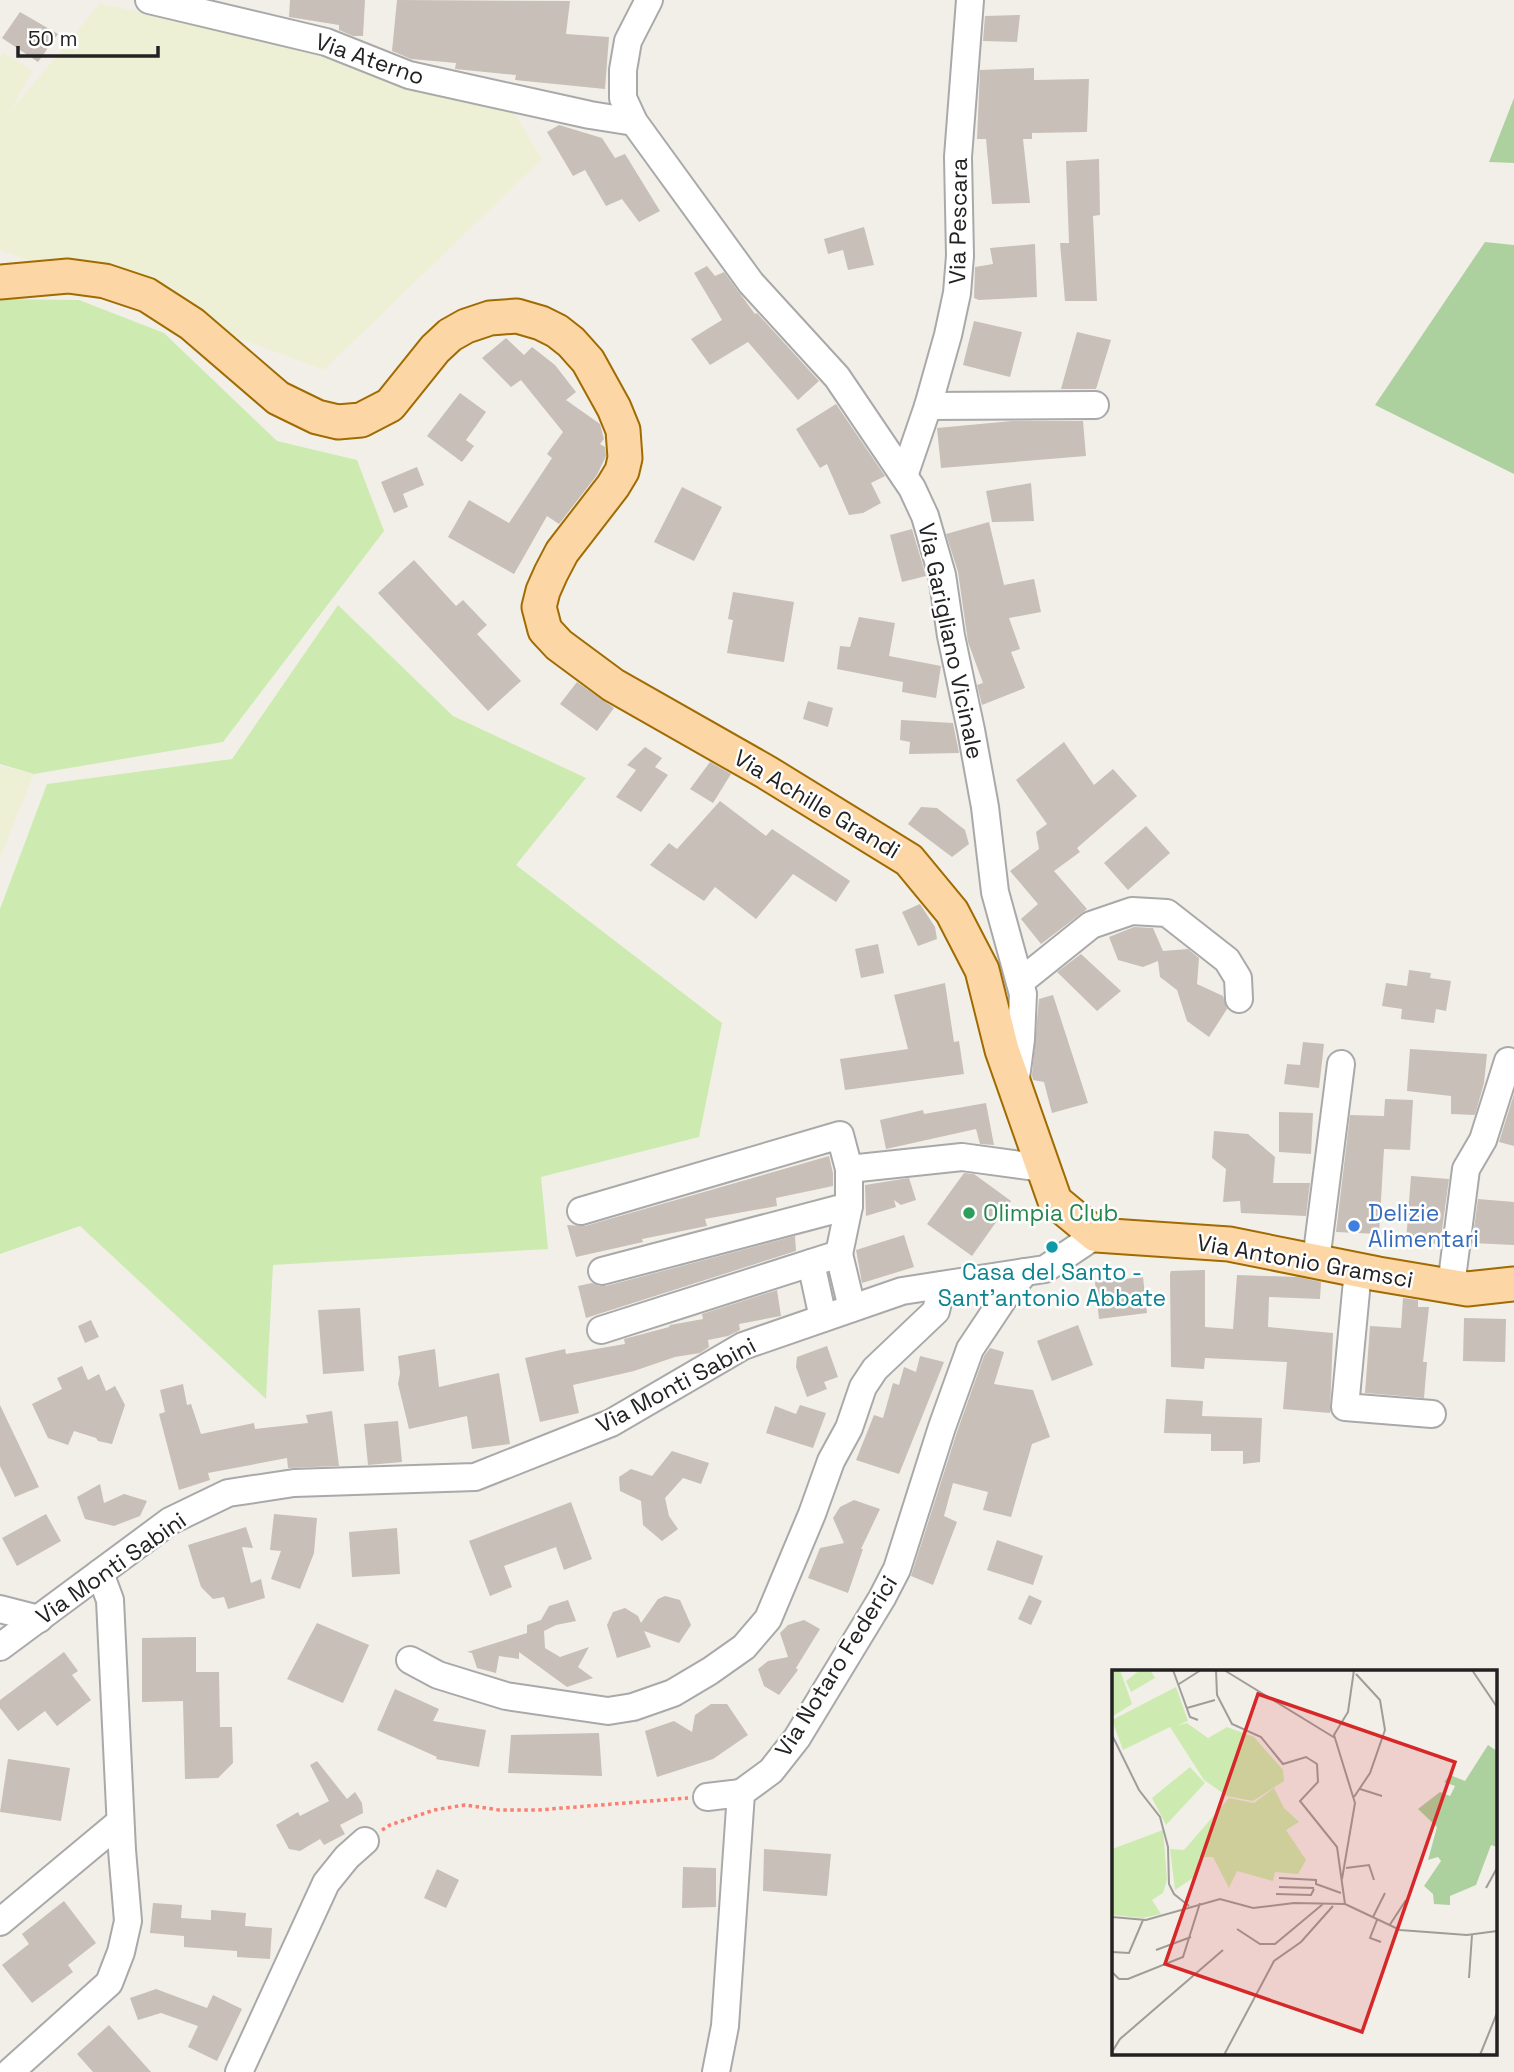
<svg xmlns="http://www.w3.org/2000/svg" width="1514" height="2072" viewBox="0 0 1514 2072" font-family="'Space Grotesk',sans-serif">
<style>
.farmland{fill:#eef0d5}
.grass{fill:#cdebb0}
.forest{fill:#add19e}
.building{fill:#c7bfb8}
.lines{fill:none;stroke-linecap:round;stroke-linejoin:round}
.minor-casing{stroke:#a9a9a9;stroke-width:30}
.major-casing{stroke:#a06b00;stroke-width:37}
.path{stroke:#fa8072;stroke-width:3.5;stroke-dasharray:3.5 3.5;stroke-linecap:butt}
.minor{stroke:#fff;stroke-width:26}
.major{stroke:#fcd6a4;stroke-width:33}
.leisure-dot{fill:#2e9e5b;stroke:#fff;stroke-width:2.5}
.shop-dot{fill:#3f7fe0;stroke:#fff;stroke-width:2.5}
.culture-dot{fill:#0f9aa8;stroke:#fff;stroke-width:2.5}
.labels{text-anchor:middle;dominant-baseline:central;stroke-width:5;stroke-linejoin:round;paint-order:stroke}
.street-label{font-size:23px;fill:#222;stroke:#fff}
.leisure-label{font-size:23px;fill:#27864d;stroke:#fff;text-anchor:start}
.shop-label{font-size:23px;fill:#366cbe;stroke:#fff;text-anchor:start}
.culture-label{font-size:23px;fill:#0d838f;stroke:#fff}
.inset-road{fill:none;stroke:#9f9d99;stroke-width:2}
.view{fill:#d62828;fill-opacity:0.15;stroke:#d62828;stroke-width:3.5}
.inset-edge{fill:none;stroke:#222;stroke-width:3.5}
</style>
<rect width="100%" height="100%" fill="#f2efe9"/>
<g class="farmland">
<polygon points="100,3 346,60 509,105 542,159 324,370 0,250 0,57 4,53 32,71 11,111"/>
<polygon points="0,766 34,774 0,858"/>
</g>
<g class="grass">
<polygon points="0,299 79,300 164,333 277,441 357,460 384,531 223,742 34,774 0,764"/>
<polygon points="338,605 453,716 586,778 516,865 722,1023 699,1137 541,1177 548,1249 273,1265 266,1399 80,1226 0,1254 0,909 47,784 232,759"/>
</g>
<g class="forest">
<polygon points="1514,98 1514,163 1489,162"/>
<polygon points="1485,242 1514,245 1514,474 1375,405"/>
</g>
<g class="building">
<polygon points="290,0 365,0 363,36 353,36 339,30 339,25 289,17"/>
<polygon points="397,0 570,1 566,34 609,37 605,89 515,80 516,75 455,69 456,63 411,59 392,51"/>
<polygon points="20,12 58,34 38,62 2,38"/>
<polygon points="1020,15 1017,42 983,41 985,16"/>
<polygon points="1034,68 1034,80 1089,79 1087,132 1032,133 1032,139 1023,139 1030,203 992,204 986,139 977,139 980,70"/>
<polygon points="559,125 602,138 615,158 625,154 660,211 639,222 622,199 606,206 585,170 573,176 547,132"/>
<polygon points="1099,159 1100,215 1093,216 1097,301 1065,301 1060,243 1069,243 1066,161"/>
<polygon points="864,227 874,265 848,270 843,250 828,254 824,239"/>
<polygon points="1035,244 1037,297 979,300 974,298 975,267 993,264 990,248"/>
<polygon points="707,266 715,276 724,272 755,314 757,313 819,381 798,400 748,342 710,365 691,339 722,320 694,273"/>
<polygon points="974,321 1022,332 1010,377 963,365"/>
<polygon points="1077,332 1111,340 1096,389 1061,389"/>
<polygon points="506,338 524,355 532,347 555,365 576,392 566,400 600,424 604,439 600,444 605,447 606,456 597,475 559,524 547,516 514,574 448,537 469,500 509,523 552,458 547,454 563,432 521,380 511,387 482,358"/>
<polygon points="460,393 486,412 466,440 474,446 462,462 427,436"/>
<polygon points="836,404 885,476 871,483 881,503 863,513 849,515 827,464 820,468 796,429"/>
<polygon points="1012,421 1083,421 1086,456 941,468 937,428"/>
<polygon points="417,467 424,485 403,494 408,507 394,513 381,482"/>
<polygon points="1031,483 1034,521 992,522 986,491"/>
<polygon points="682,487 722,507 694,561 654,542"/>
<polygon points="989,522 1004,585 1034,579 1041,612 1009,618 1020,649 1011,652 1025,688 982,705 977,685 983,683 968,642 958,572 946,534"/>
<polygon points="912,529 926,576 902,582 890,535"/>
<polygon points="414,560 456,606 463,600 487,625 477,634 521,681 488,711 378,593"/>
<polygon points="733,592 794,602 784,662 727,653 733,620 728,619"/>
<polygon points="859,617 895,623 889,656 941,666 936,698 902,692 903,682 837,669 840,646 850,647"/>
<polygon points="577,682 614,708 597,731 560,704"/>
<polygon points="808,701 833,708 828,727 803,719"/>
<polygon points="901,720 953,723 959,753 909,754 910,742 900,740"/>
<polygon points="1064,742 1094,785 1113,769 1137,796 1077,848 1080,852 1054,871 1087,909 1041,944 1021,919 1038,904 1010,871 1039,849 1036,832 1047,824 1016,780"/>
<polygon points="645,747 662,758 655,767 668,775 641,812 616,797 636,770 627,765"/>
<polygon points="710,762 731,774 713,803 690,789"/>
<polygon points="720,801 766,836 772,829 850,881 836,902 793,874 756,919 715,887 704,901 650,865 669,843 677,849"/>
<polygon points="921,807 937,808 965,830 969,844 952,857 908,824"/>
<polygon points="1146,826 1170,853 1128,890 1104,863"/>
<polygon points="920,904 935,927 937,939 918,946 902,912"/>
<polygon points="1134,927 1153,928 1163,951 1188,949 1199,958 1197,984 1223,996 1227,1009 1209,1037 1187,1021 1177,990 1160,977 1158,961 1143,967 1118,960 1109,937"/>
<polygon points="878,944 884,973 861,978 855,949"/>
<polygon points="1081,954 1121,991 1097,1011 1057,972"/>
<polygon points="1409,970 1431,973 1430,978 1451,981 1446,1011 1436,1009 1434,1023 1401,1019 1402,1009 1382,1006 1386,983 1407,986"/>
<polygon points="945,983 954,1042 959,1041 964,1074 845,1090 840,1059 908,1049 894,995"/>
<polygon points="1053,995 1088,1103 1052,1113 1044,1082 1033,1080 1032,1075 1039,999"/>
<polygon points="1303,1042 1324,1044 1319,1088 1284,1084 1287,1064 1300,1065"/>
<polygon points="1410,1049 1487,1054 1484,1083 1475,1115 1451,1114 1451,1096 1407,1091"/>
<polygon points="1514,1094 1514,1146 1499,1142"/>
<polygon points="1385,1099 1413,1100 1410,1150 1384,1149 1379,1234 1336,1232 1350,1115 1384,1116"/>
<polygon points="986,1103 994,1145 980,1144 976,1129 886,1149 880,1120 923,1110 924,1114"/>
<polygon points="1279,1112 1313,1113 1311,1154 1279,1152"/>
<polygon points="1214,1131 1248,1134 1275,1157 1273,1183 1310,1183 1306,1216 1241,1213 1240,1201 1223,1202 1226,1169 1212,1158"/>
<polygon points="829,1156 833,1173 833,1186 776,1198 777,1206 705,1219 707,1226 642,1239 643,1242 576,1257 567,1225 585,1226"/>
<polygon points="964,1173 974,1174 1011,1201 972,1256 927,1224"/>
<polygon points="1411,1176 1449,1179 1440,1244 1406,1242"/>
<polygon points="909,1178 916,1200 901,1205 894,1200 896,1207 866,1216 865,1185"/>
<polygon points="1478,1199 1514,1202 1514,1245 1472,1243"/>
<polygon points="904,1235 914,1267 862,1283 856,1250"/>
<polygon points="795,1236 796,1251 586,1318 578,1286 592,1283 599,1286 606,1286"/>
<polygon points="1205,1270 1205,1327 1233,1329 1237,1275 1298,1277 1321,1282 1320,1299 1269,1297 1268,1327 1333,1333 1330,1413 1283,1409 1287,1362 1205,1358 1204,1369 1171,1367 1170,1274 1171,1271"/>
<polygon points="1143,1277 1147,1313 1099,1319 1095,1282"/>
<polygon points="777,1290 781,1316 739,1324 740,1330 728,1336 708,1340 709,1347 700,1353 675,1357 634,1371 573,1385 579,1413 540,1422 525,1358 565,1349 566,1354 625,1344 624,1339 669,1327 670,1325 703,1319 702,1314"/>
<polygon points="1403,1298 1418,1300 1418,1307 1429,1307 1423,1362 1427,1362 1424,1398 1365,1393 1370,1326 1401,1328"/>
<polygon points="360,1308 364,1371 323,1374 318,1310"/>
<polygon points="1464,1318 1506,1319 1505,1362 1463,1361"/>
<polygon points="91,1320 99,1337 85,1343 78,1326"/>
<polygon points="1078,1325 1093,1365 1052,1381 1037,1341"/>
<polygon points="827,1346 838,1377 824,1382 827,1389 807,1397 796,1367 797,1357"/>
<polygon points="990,1348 1004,1352 994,1384 1033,1390 1050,1437 1032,1444 1011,1517 983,1510 988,1492 953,1483 944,1516 957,1522 933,1585 911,1576 957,1432 984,1356"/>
<polygon points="435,1349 439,1387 499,1373 510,1444 472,1449 467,1416 409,1429 398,1384 400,1373 398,1356"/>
<polygon points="920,1356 944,1362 899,1474 856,1460 874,1415 883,1418 893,1383 899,1385 904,1367 916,1372"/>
<polygon points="82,1366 88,1380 99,1374 106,1391 115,1386 125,1405 112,1444 98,1441 96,1438 74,1431 68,1445 48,1438 32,1404 62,1389 57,1378"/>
<polygon points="183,1384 187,1405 191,1404 201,1434 254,1423 255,1429 308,1423 306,1415 332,1411 339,1466 288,1468 287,1458 208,1473 210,1480 179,1490 159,1414 165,1412 160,1390"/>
<polygon points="1166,1399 1203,1401 1202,1416 1262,1418 1260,1462 1243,1464 1243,1451 1211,1451 1211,1434 1164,1433"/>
<polygon points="0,1405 39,1487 15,1497 0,1466"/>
<polygon points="800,1405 826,1413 813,1448 766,1433 775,1406 796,1414"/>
<polygon points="398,1421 402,1462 368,1465 364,1424"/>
<polygon points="672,1451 709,1463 701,1484 683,1478 665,1498 669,1516 678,1529 662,1541 643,1525 641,1501 620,1491 619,1477 631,1469 652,1476"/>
<polygon points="100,1484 104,1503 124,1494 147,1501 140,1516 114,1526 85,1519 77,1497"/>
<polygon points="854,1500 880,1509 861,1549 863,1549 848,1593 808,1578 820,1548 844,1543 833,1518 840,1507"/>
<polygon points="571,1502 592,1559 564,1570 556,1547 504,1566 512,1587 490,1596 469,1541"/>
<polygon points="46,1514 61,1541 17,1566 2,1538"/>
<polygon points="274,1514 317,1518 314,1553 300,1589 271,1579 281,1551 270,1550"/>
<polygon points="246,1527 253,1548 242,1547 251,1583 261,1579 265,1598 228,1609 224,1597 213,1599 201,1587 188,1545"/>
<polygon points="397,1528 400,1574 352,1577 349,1532"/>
<polygon points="997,1540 1043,1556 1033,1585 987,1570"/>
<polygon points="1029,1595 1042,1601 1031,1625 1018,1619"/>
<polygon points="665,1596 680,1600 691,1625 679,1643 644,1631 651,1647 617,1658 607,1625 613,1612 625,1608 638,1616 641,1623 658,1599"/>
<polygon points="568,1600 576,1621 556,1625 544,1631 545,1648 560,1657 589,1647 578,1667 593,1678 567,1687 519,1652 519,1659 499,1656 496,1673 477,1668 472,1653 467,1652 527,1633 527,1625 541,1620 549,1606"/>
<polygon points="804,1620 820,1629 796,1668 798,1670 779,1695 764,1686 758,1669 768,1661 788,1657 780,1633 788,1625"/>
<polygon points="317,1623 369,1645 343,1703 287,1679"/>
<polygon points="196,1637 196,1672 219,1672 220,1727 232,1727 233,1763 218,1778 185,1779 183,1701 142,1702 142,1638"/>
<polygon points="64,1652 78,1671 72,1675 91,1700 57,1726 45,1711 18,1731 0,1708 0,1700"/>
<polygon points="395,1689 439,1709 433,1721 486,1730 479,1767 436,1759 437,1757 377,1730"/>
<polygon points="711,1704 727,1704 748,1735 713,1759 657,1777 645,1731 674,1721 692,1732 695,1715"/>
<polygon points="599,1733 602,1776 508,1773 511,1735"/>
<polygon points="8,1759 70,1768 61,1821 0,1812"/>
<polygon points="317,1761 347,1799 355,1792 362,1803 363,1813 340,1825 345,1834 324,1845 320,1839 300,1851 289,1849 276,1825 298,1812 300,1816 329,1801 310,1765"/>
<polygon points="764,1849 831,1854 827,1896 763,1891"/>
<polygon points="683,1867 716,1868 716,1907 682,1908"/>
<polygon points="437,1869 459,1880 446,1908 424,1898"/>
<polygon points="64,1901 96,1943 68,1965 73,1972 32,2003 2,1965 29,1944 22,1934"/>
<polygon points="153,1903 182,1905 181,1918 211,1920 211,1910 246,1913 245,1926 272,1928 270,1959 237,1957 237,1951 184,1947 184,1936 150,1933"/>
<polygon points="156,1989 207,2008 213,1995 242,2009 217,2061 188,2047 198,2026 161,2013 138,2020 130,1998"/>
<polygon points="109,2025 151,2072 93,2072 77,2054"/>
</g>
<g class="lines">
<g class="minor-casing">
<g id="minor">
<polyline points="149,0 326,42 409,75 590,115 634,122"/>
<polyline points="649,0 628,41 623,70 623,98 634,122 751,283 837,377 912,488 925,516 942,575 951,636 971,730 985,807 995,892 1023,994 1021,1039 1015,1086"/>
<polyline points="928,406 1095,405"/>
<polyline points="904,476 928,406 948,335 957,293 960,256 958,157 970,0"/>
<polyline points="1020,982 1091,925 1132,911 1167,913 1227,960 1238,978 1239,999"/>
<polyline points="849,1169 962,1157 1043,1168"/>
<polyline points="581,1211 840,1135 849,1169 849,1206 602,1271"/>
<polyline points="839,1254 852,1308"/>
<polyline points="1316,1261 1341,1064"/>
<polyline points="811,1263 823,1318"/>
<polyline points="1358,1270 1345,1407 1432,1414"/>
<polyline points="1451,1286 1466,1169 1483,1140 1508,1061"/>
<polyline points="601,1330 839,1254 849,1206"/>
<polyline points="0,1609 39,1619"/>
<polyline points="0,1647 170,1521 228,1493 294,1483 475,1477 611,1423 743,1346 902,1291 1045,1269 1096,1235"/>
<polyline points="410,1660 438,1675 506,1696 608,1711 633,1707 673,1693 710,1671 744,1647 768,1619 812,1514 831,1461 849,1428 863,1387 875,1369 936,1311 942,1285"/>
<polyline points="707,1797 741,1793"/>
<polyline points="0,1922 120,1822"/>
<polyline points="10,2072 109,1983 121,1952 128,1921 122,1850 110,1600 100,1573"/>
<polyline points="239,2072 326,1883 347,1857 365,1841"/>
<polyline points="716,2072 725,2026 741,1793 771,1771 797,1738 882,1598 897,1569 942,1427 970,1349 1004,1298 1025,1272"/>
</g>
</g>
<g class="major-casing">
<polyline id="major" points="0,282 68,276 105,281 147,295 192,324 278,398 317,417 338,422 361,420 390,405 435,349 450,335 466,326 490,318 517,316 541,323 557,331 571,342 588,361 614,408 623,430 625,458 622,471 613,486 562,552 551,573 543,591 539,607 545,630 559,645 613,685 766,772 909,860 952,912 982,970 1002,1050 1055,1201 1096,1235 1229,1244 1378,1274 1467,1289 1514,1284"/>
</g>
<polyline class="path" points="382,1830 390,1825 434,1810 465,1805 499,1810 538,1810 688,1798"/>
<use href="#minor" class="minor"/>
<use href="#major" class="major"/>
</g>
<circle class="leisure-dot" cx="969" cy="1213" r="7"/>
<circle class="shop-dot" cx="1354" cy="1226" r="7"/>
<circle class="culture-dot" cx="1052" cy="1247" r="7"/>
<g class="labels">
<g class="street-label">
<text transform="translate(370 59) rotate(19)">Via Aterno</text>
<text transform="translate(958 221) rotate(-89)">Via Pescara</text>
<text transform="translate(951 641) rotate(78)">Via Garigliano Vicinale</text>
<text transform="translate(817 804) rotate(31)">Via Achille Grandi</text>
<text transform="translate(1305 1261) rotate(10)">Via Antonio Gramsci</text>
<text transform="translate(676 1385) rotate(-28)">Via Monti Sabini</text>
<text transform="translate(111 1568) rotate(-35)">Via Monti Sabini</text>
<text transform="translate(836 1666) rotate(-58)">Via Notaro Federici</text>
</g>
<g class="leisure-label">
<text x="983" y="1213">Olimpia Club</text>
</g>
<g class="shop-label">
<text x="1368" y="1213">Delizie<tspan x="1368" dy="26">Alimentari</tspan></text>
</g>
<g class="culture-label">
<text x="1052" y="1272">Casa del Santo -<tspan x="1052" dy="26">Sant'antonio Abbate</tspan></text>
</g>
</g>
<g transform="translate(1112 1670)">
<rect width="385" height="385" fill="#f2efe9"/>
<path d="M0 0H8L20 34 0 47ZM28 0H38L43 8 19 22 14 11ZM64 17 76 51 64 56 75 53 96 68 115 57 142 67 171 100 172 111 141 131 115 126 92 110 58 57 11 80 0 50ZM78 97 93 113 54 155 40 128ZM162 118 172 138 187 152 174 160 194 190 186 204 163 202 161 211 125 201 117 218 101 187H87L84 206 63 220 58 179 72 180 117 128 142 133ZM51 160 55 210 51 223 40 230 49 244 31 248 0 245V179Z" fill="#cdebb0"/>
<path d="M376 75 385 81V177L379 175 364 215 338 226V235L322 234 321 224 312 216 329 191 326 187 316 190 325 157 306 139 328 122 338 126 343 116 332 112 338 105 353 111Z" fill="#add19e"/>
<path class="inset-road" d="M61 0 78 47 86 50M104 0 105 25 120 54 149 67 171 94 194 87 205 94 206 112 188 131 225 177 233 234 288 260 355 265 385 261M112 0 223 68M360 0 385 37M67 14 89 0M75 38 103 30M0 65 27 120 48 147 56 177 57 214 62 224 77 236M248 119 270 126M242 127 258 103 273 60 268 30 244 4M234 198 257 195 262 210M167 208 204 210V214L229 223M230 209 243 133 222 65 236 42 242 0M167 217 202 218M374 218 385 198M164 224 199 225 202 219M0 247 34 250 108 229 141 238 182 233 233 234M261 247 273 223M265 250 258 268 269 272M277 256 294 230M125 259 148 274H163L211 234M44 280 79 267M0 282 17 283 31 250M0 302 7 309H16L71 287 88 233M357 308 360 265M0 382 8 369 111 280M112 385 162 291 189 272 221 236M368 385 385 343"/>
<path class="view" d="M146 24 343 92 250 362 53 294Z"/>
<rect width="385" height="385" class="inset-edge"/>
</g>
<path d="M18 46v10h140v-10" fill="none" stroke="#222222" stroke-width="3.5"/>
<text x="28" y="46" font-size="21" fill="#222222" stroke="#ffffff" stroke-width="5" paint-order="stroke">50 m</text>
</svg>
